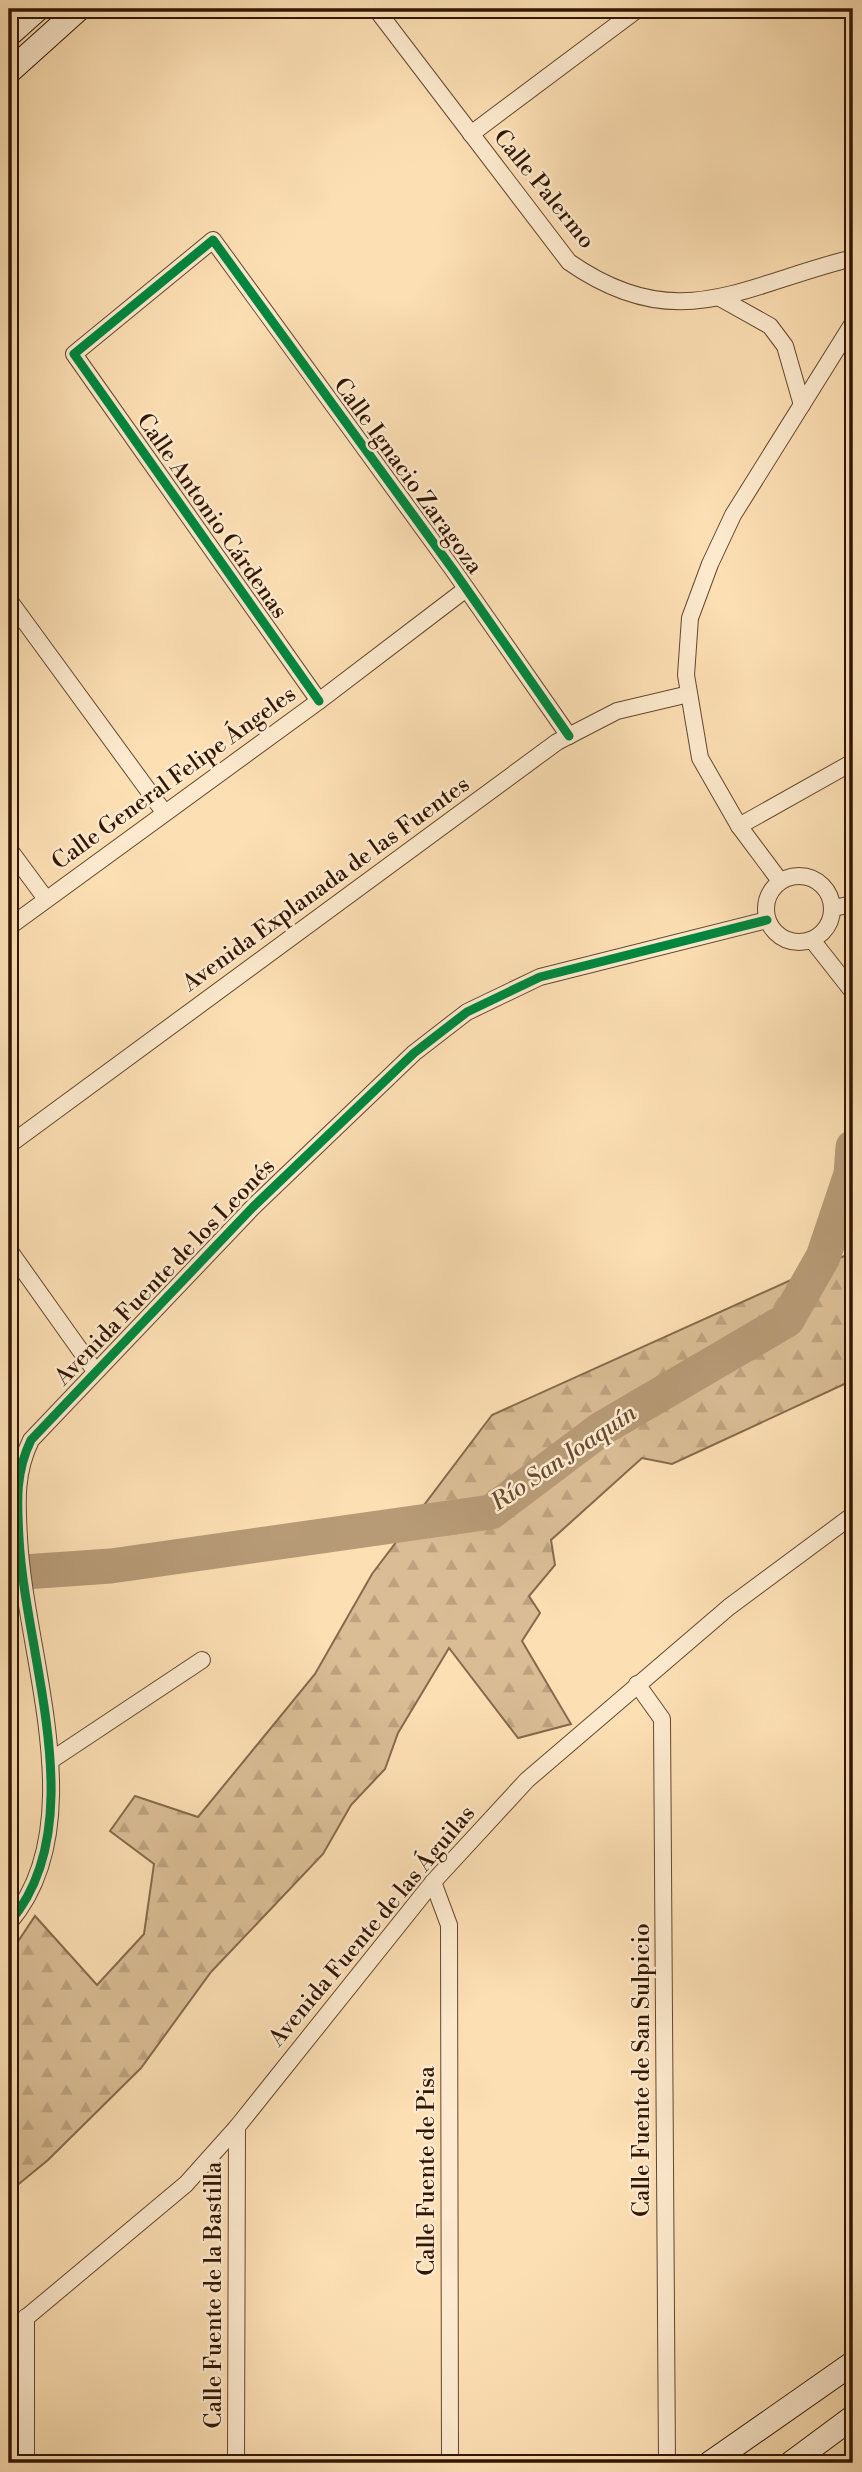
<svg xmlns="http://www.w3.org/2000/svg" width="862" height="2472" viewBox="0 0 862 2472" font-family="'Libre Bodoni',serif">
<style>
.forest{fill:url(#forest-firs);stroke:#866a4c;stroke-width:2}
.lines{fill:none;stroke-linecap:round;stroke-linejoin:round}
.river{stroke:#b79b77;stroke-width:35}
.street-casing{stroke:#64482f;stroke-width:18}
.secondary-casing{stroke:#321603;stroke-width:25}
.street{stroke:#fdeace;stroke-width:16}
.secondary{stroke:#fdeace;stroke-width:23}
.cycleway-casing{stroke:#fdeace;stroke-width:13}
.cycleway{stroke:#00873e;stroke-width:9}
.labels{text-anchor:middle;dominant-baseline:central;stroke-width:5;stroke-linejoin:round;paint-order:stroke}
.street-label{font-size:23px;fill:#321603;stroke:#fdeace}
.water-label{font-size:24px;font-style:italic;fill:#674b31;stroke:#fdeace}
</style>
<defs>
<pattern id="forest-firs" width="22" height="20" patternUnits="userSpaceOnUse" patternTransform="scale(1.75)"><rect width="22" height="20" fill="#dabd95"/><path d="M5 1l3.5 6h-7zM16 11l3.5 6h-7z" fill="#bca27f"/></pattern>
</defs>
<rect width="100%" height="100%" fill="#fcdfb3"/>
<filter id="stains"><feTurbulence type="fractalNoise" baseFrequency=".00286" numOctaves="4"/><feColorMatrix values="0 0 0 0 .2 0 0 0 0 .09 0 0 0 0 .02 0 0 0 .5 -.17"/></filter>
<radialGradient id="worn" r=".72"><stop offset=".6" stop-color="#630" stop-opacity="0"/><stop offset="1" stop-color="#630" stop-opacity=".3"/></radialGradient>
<polygon class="forest" points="853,1252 853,1380 672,1464 642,1458 551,1540 555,1565 529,1596 540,1613 522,1641 571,1724 518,1738 449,1648 398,1733 385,1769 351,1805 323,1854 211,1972 141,2068 48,2160 9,2192 9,1955 35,1916 97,1985 144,1934 154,1864 110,1831 135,1796 198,1817 315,1674 372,1574 492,1415"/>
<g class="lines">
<polyline class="river" points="9,1573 111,1566 491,1512 601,1429 787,1320 823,1257 851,1174 853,1147"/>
<g class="street-casing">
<g id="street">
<path d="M376 9 569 262C678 338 742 285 853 258"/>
<polyline points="471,134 638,9"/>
<polyline points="720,298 770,326 785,346 802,405"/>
<polyline points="9,600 164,812"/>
<polyline points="319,701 74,354 213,240 454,571 569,736"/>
<polyline points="739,826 853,762"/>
<polyline points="9,849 46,899"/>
<circle cx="799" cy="909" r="33"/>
<polyline points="780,881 739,826 700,758 686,675 690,618 710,564 733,515 853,323"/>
<polyline points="833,908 853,904"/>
<polyline points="9,927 319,701 466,589"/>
<polyline points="812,940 853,992"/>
<polyline points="9,1145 557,742 617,711 689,694"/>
<polyline points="9,1250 95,1371"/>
<polyline points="637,1684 662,1719 667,2463"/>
<polyline points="50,1761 202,1660"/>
<polyline points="433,1882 449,1925 450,2463"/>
<path d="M9 1923C94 1825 25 1656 19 1538 17 1502 15 1473 31 1440L253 1207 414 1053 467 1012 540 977 767 920"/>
<polyline points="26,2317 26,2463"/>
<polyline points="9,2332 186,2184 237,2127 433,1882 527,1780 729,1607 853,1515"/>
<polyline points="236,2463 237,2127"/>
</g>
</g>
<g class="secondary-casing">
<g id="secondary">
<polyline points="9,35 38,9"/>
<polyline points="9,72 79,9"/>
<polyline points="710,2463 853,2363"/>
<polyline points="791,2463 853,2417"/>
</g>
</g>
<use href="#street" class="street"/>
<use href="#secondary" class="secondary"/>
<g class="cycleway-casing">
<g id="cycleway">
<polyline points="319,701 74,354 213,240 454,571 569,736"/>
<path d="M9 1923C94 1825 25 1656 19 1538 17 1502 15 1473 31 1440L253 1207 414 1053 467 1012 540 977 767 920"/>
</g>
</g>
<use href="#cycleway" class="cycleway"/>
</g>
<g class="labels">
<g class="street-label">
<text transform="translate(544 189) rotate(51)">Calle Palermo</text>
<text transform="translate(408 476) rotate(54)">Calle Ignacio Zaragoza</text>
<text transform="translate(212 516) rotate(55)">Calle Antonio Cárdenas</text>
<text transform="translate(174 778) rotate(-36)">Calle General Felipe Ángeles</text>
<text transform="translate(326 884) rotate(-36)">Avenida Explanada de las Fuentes</text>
<text transform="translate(165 1272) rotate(-46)">Avenida Fuente de los Leonés</text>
<text transform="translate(372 1926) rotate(-50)">Avenida Fuente de las Águilas</text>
<text transform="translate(642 2070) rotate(-90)">Calle Fuente de San Sulpicio</text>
<text transform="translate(427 2171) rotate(-90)">Calle Fuente de Pisa</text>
<text transform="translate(214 2295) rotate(-90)">Calle Fuente de la Bastilla</text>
</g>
<g class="water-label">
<text transform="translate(564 1458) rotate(-34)">Río San Joaquín</text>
</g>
</g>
<rect width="862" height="2472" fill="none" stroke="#fcdfb3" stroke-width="35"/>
<rect x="10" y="10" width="841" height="2451" fill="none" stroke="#321603" stroke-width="3.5"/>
<rect x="18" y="18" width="827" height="2437" fill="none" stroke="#321603" stroke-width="2"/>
<rect width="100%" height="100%" filter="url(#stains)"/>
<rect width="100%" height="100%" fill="url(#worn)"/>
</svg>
